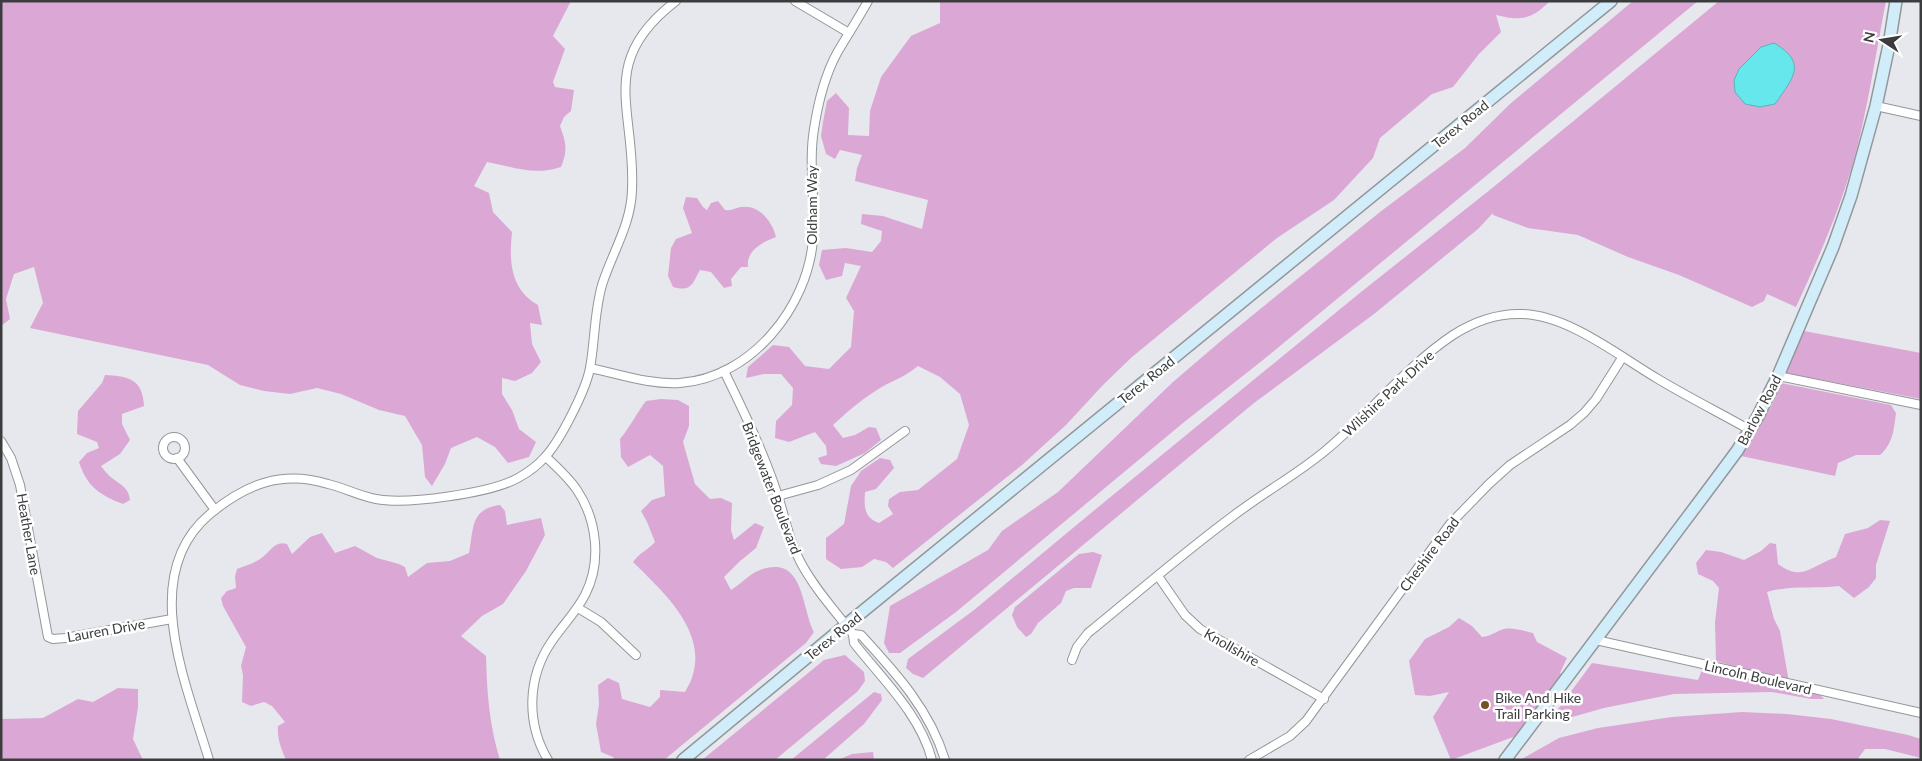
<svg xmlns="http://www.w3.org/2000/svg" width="1922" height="761" viewBox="0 0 1922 761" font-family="Lato,sans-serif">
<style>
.green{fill:#dba8d6}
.water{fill:#65e7ec;stroke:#58b4b8}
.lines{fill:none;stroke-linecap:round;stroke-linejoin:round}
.street-casing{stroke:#93969a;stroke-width:10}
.secondary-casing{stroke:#93969a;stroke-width:14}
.street{stroke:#fff;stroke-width:8}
.secondary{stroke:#d1edfa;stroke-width:11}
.poi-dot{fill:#735029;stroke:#fff;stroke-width:2}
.labels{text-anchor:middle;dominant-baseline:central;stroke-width:5;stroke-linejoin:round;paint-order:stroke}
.street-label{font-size:14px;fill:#3b3c3e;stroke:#fff}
.poi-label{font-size:14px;fill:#3b3c3e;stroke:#fff;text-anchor:start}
</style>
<rect width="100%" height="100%" fill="#e6e8ed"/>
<g class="green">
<path d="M1 1H571L553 36 565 49 553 82 555 87 574 90 571 111 564 117 560 126C566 143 568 150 561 167 534 176 514 167 487 162L474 186 489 193 493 212 512 232C509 261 510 289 538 305L542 325 530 323 532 344 541 362 532 373 515 381 502 378V394L512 410 519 429 536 442 529 457 508 463 495 447 477 437 451 448 445 464 432 486 425 477 422 445 405 416 379 410 341 394 317 388 290 394 264 391 240 385 208 365 30 328 43 303 34 267 14 274 6 299 10 319 1 326Z"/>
<path d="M940 1H1550C1531 20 1521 21 1496 15L1501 32 1479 54 1453 87 1432 94 1380 138 1373 158 1334 200 1277 238 1132 357 1103 385 1066 425 1022 465 893 568 886 562 874 559 862 567 841 569 826 559V538L844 524 851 486 861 471 880 458 890 460 894 468 876 489 865 492C864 506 864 518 879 523L893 514 888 506 889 499 900 492 918 490 957 459 969 425 960 394 940 377 918 366C905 376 900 378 887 384 867 395 849 410 833 425L843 438 855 435 869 427 876 428 881 440 865 453 836 466 821 464 818 458 827 455 826 446 815 432 789 442 775 438 776 421 792 405 793 388 781 374H764L746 378 748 367 773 345 789 347 805 366 829 369 851 347 854 311 846 298 861 266 845 263 842 276 826 280 819 265 822 250 846 248 872 252 881 241 882 231 861 224 862 214 883 216 922 229 928 200 855 181 857 168 862 155 840 150 835 159 826 154 821 136 823 122 827 101 836 93 849 108 848 135 869 136 870 111 881 77 911 36 940 23Z"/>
<polygon points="1633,1 1698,1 1263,360 1183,423 956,612 900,653 889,653 884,643 890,606 988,550 1002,531 1058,492 1173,382 1222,340 1380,212 1465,148 1510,104"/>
<path d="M1719 1H1886C1877 47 1870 94 1859 140 1845 198 1821 253 1796 307L1767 294 1764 301 1752 307 1679 275 1628 257 1578 235 1528 228 1493 215V213L1478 229 1374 314 1254 403 923 678 913 674 906 668 908 659 974 610 1091 513 1361 292 1491 189Z"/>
<path d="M686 197 697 198 703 207 707 210 711 203 718 201 725 210C731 211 732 209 737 208 757 202 772 220 776 237 763 242 746 250 748 267H741L731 279 732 286 724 288 711 272 700 270C692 284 692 292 673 287L668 276 671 248 676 239 692 233 683 208Z"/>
<polygon points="1804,331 1921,353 1921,399 1786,373"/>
<path d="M105 375C128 376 143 379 144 406L122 414V424L130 440 120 454 101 466C104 470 108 475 112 478 121 485 129 488 130 500L123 504C100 495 87 487 79 462L87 453 99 448 97 442 77 434 78 411 102 383Z"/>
<path d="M1781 383 1891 405 1896 413C1894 429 1893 444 1880 455H1856L1838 463 1835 476 1741 456 1772 405Z"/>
<path d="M661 399 678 400 689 406V426L683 442 695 484 710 499 721 498 732 503 731 530 734 540 755 523 764 527 756 548 739 562 724 577 731 590C740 585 749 574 760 570 804 554 801 606 814 632L806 643 664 760H615L613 757 601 752 596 724 599 704 598 685 608 678 619 683 622 699 650 707 660 697V690L685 692C688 686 692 680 693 674 706 629 661 590 633 562 639 553 648 550 655 542L647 522 641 511 652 500 665 496 663 466 650 455 628 467 621 457 620 439C630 427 636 414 646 401Z"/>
<path d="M500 505 505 511 507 525 541 518 545 535 526 571 503 604 482 616 461 636 486 656C487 693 489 724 500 760H286C281 748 277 739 278 726L285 722 272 706 264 702 251 706 242 702 243 675 241 666 246 647 223 606 221 598 227 591 236 588 235 576 237 569C244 566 253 564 260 559 270 553 274 540 287 544L292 554 310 537 322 533 335 553 355 546 377 558 399 564 405 567 408 577 427 563 450 561 469 553C474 528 470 509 500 505Z"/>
<path d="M1880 520 1890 521 1876 565V578L1869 587 1854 598 1839 586C1815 589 1790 585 1767 592L1774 619 1780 631 1789 682 1716 661 1715 622 1719 588 1713 581 1698 574 1696 563 1706 550 1721 552 1744 560 1761 551 1770 543 1776 544 1778 564C1802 582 1811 566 1836 557L1845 534 1868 528Z"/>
<polygon points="1093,552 1102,555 1091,588 1074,588 1066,591 1061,603 1038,623 1031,634 1026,637 1017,627 1012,615 1015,607 1079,554"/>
<path d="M1459 618 1472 626 1482 637C1490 636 1494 633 1501 630 1511 626 1523 631 1533 633L1537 642 1567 658 1560 673 1562 674 1516 736 1451 760 1433 717 1449 692 1430 696 1415 695 1409 661 1425 639 1449 627Z"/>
<polygon points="845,655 864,672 865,681 858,691 775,760 702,760 824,660"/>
<polygon points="1592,663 1698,680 1701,672 1707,669 1820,695 1824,699 1811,699 1772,692 1674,694 1604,708 1558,721 1550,720"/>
<polygon points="118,688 138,689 138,707 133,739 143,760 1,760 1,719 43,718 78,699 93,702"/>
<polygon points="874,692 881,694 882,700 864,724 823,760 791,760"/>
<polygon points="1742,712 1787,714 1831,719 1908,735 1921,739 1921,758 1885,749 1865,749 1857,760 1520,760 1559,738 1598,728 1672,717"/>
<polygon points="873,752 874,760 838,760 852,754"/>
</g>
<path class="water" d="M1774 43C1808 63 1793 78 1775 104L1760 107 1745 104 1735 92 1734 80 1739 69 1761 47Z"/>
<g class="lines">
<g class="street-casing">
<g id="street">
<polyline points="795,1 849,33"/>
<polyline points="1876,106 1921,116"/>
<path d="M590 368C619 374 650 385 680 383 751 378 808 307 813 239 816 202 808 166 814 129 818 103 824 77 837 53 847 36 858 19 868 1"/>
<path d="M724 371C743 410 762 449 776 490 785 515 788 540 801 563 815 589 835 611 853 634L854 643C882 679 920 714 932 760"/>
<polyline points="1778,376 1921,405"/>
<circle cx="174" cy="448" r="11"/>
<polyline points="1,441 11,458 20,485 48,637 53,639 65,638 172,619"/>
<path d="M546 457C557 467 568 477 577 490 597 520 602 562 585 595 576 612 563 625 552 641 527 677 526 723 548 760"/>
<polyline points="177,458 215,510"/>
<polyline points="778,496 818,485 851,470 905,431"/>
<polyline points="1158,576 1185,615 1200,629 1324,699"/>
<polyline points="578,608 601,622 636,655"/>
<path d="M853 634 861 635C896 673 930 710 945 760"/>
<polyline points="1596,640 1921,713"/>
<path d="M1072 660 1077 647 1088 633C1136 594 1183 553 1233 516 1263 493 1296 475 1325 451 1370 414 1405 367 1453 335 1473 322 1498 313 1522 314 1568 315 1619 356 1658 379 1688 397 1720 413 1750 430"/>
<path d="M209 760C187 685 137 575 210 514 246 484 282 470 328 484 345 488 359 496 376 499 407 505 491 493 518 478 527 473 538 465 545 457 560 441 586 390 590 368 595 341 594 313 602 285 612 253 631 225 632 190 636 110 596 62 676 1"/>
<polyline points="1249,760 1290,736 1306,721 1450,524 1489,484 1510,465 1570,425 1584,413 1596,399 1622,358"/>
</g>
</g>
<g class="secondary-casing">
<g id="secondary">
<polyline points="683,760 846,625 1611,1"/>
<polyline points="1505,760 1702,498 1737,451 1758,416 1778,376 1833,247 1851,196 1876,106 1889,45 1896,1"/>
</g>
</g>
<use href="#street" class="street"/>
<use href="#secondary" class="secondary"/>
</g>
<circle class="poi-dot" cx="1485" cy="705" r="5"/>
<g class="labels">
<g class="street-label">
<text transform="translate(1460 124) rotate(-39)">Terex Road</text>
<text transform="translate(811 205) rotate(-90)">Oldham Way</text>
<text transform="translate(1146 380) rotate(-39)">Terex Road</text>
<text transform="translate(1388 393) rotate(-43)">Wilshire Park Drive</text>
<text transform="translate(1759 410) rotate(-62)">Barlow Road</text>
<text transform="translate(772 488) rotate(69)">Bridgewater Boulevard</text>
<text transform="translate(29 534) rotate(80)">Heather Lane</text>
<text transform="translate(1429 554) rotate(-53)">Cheshire Road</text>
<text transform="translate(106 630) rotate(-10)">Lauren Drive</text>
<text transform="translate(833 636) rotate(-39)">Terex Road</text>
<text transform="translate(1232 647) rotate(30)">Knollshire</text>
<text transform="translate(1758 677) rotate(13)">Lincoln Boulevard</text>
</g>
<g class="poi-label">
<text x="1495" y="697">Bike And Hike<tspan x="1495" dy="16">Trail Parking</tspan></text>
</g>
</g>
<rect width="1922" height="761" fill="none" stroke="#3b3c3e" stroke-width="5"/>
<g transform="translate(1882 40) rotate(282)" stroke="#ffffff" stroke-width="4" paint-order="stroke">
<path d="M0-4L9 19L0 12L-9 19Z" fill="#3b3c3e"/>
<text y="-8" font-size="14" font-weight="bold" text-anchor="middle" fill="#3b3c3e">N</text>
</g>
</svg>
